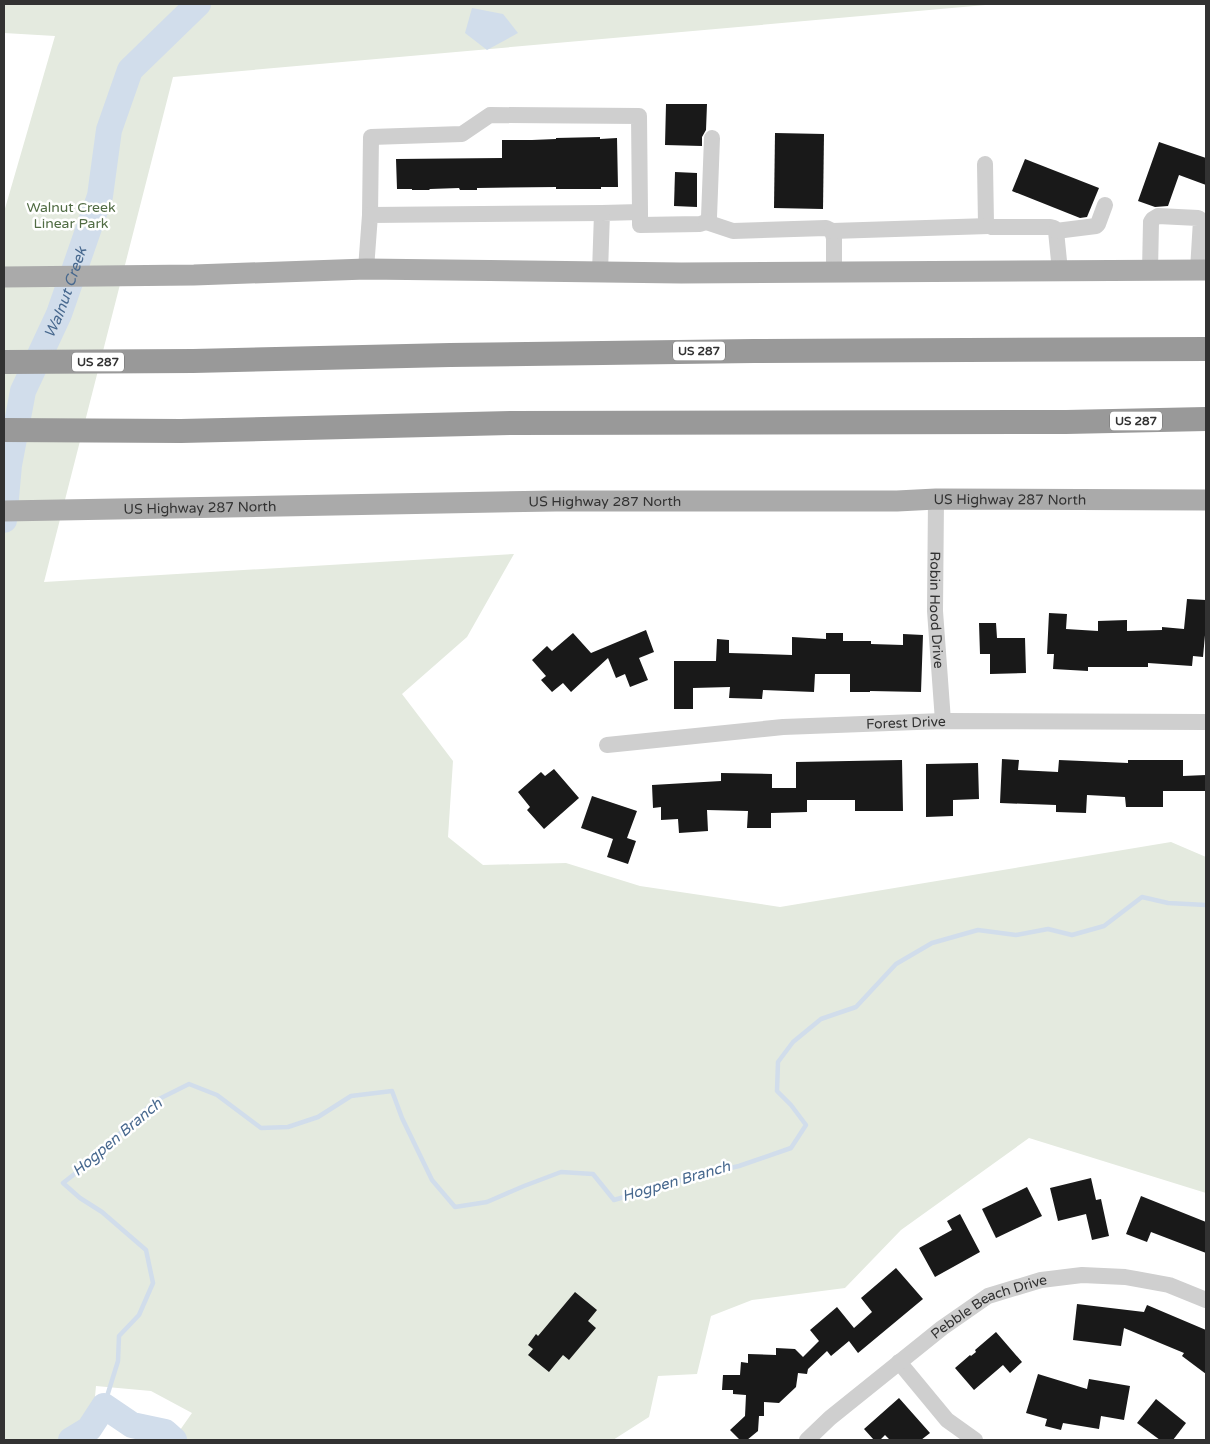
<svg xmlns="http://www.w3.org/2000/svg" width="1210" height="1444" viewBox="0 0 1210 1444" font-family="'Varela Round',sans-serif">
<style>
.green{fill:#e4eadf}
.water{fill:#d1ddeb}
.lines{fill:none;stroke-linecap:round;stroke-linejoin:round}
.stream{stroke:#d1ddeb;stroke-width:4.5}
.river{stroke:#d1ddeb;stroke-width:26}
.building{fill:#191919}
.minor{stroke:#cfcfcf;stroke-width:16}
.major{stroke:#aaa;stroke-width:21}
.highway{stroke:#999;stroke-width:24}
.labels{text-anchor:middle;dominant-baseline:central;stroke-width:5;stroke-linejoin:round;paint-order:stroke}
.shield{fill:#fff;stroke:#707070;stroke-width:1}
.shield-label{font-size:12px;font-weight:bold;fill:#323232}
.park-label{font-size:14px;fill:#506b43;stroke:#fff}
.street-label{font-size:14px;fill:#323232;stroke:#fff}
.water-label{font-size:15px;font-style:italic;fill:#47688e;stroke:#fff}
</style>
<rect width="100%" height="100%" fill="#fff"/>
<polygon class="green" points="4,4 997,4 173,77 44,582 514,554 467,637 402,694 453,761 448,837 483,865 566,863 640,886 780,907 1171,842 1206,857 1206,1193 1029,1138 901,1230 845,1288 752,1300 711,1316 697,1374 658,1376 649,1417 613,1440 173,1440 192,1413 151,1391 96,1386 91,1440 4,1440 4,212 55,36 4,33"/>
<polygon class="water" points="472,8 503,14 518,33 487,50 465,33"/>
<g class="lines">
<polyline class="stream" points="104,1406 118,1361 119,1336 139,1315 153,1283 146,1250 102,1212 80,1198 63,1183 86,1165 155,1101 189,1084 217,1095 261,1128 288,1127 318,1117 351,1096 392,1091 402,1118 432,1180 455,1207 487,1202 524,1186 561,1172 593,1174 614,1200 692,1177 739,1166 791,1148 806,1125 791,1105 777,1091 778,1062 793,1042 821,1019 856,1007 896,964 932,943 978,930 1016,935 1048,929 1072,935 1104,926 1142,897 1168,903 1206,905"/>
<g class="river">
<path id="s1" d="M4 520 9 465 23 391 59 314 100 196 109 130 130 70 198 4"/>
<polyline points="71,1440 89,1429 104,1406 132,1425 165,1432 174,1440"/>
</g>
</g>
<g class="building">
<polygon points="666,104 707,104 706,130 702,137 702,146 665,145"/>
<polygon points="775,133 824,134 823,209 774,208"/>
<polygon points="600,137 600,139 617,138 618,187 601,187 601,189 556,189 556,187 477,188 477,190 460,190 459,188 430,189 429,190 412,190 412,189 397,189 396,159 502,158 502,140 532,140 556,139 556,138"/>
<polygon points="1159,142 1206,158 1206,185 1179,175 1168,206 1155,207 1138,201"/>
<polygon points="1025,159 1099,188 1087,217 1080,218 1012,191"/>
<polygon points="675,172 697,173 697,207 674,206"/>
<polygon points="1187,599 1206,600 1206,624 1203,657 1193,656 1192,666 1148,663 1148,667 1088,667 1088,671 1053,669 1054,654 1047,654 1049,613 1067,614 1066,629 1098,631 1098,621 1127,620 1127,631 1162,630 1162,627 1184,629"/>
<polygon points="979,623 996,623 997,638 1025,638 1026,673 990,674 990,654 980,654"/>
<polygon points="646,630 654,652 639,658 648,680 630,687 625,674 616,678 608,658 571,692 563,683 552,692 541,680 546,676 532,660 547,646 552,651 573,633 591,653"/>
<polygon points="826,633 843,633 843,641 871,641 871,644 903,645 903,634 923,635 921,692 870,691 870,692 850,692 850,674 815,674 814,692 763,690 762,699 729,698 730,687 693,688 693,709 674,709 674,661 716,661 717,639 729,640 729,653 792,655 792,637 826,639"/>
<polygon points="1002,759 1019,760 1018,770 1058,772 1059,760 1128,763 1128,760 1183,760 1183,776 1206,775 1206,791 1163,791 1163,807 1126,807 1125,797 1087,795 1086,813 1056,812 1056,805 1000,803"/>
<polygon points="902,760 903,811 855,811 855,800 807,800 807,812 771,813 771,828 747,828 748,811 707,810 708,831 679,833 678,819 661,820 661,807 653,808 652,785 721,781 721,773 772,774 772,788 796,788 796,762"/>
<polygon points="978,763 979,799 953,800 953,816 926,817 926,764"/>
<polygon points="554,769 579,798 544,829 527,810 530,807 518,792 541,772 545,776"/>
<polygon points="592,796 637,811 627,838 636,841 628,864 607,857 613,839 581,828"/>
<polygon points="1091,1178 1096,1200 1101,1199 1109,1236 1092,1240 1086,1214 1058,1221 1050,1188"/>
<polygon points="1027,1187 1042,1216 996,1238 982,1209"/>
<polygon points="1141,1196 1206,1222 1206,1253 1151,1232 1147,1242 1126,1234"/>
<polygon points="960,1214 980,1252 935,1277 919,1248 952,1230 947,1221"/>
<polygon points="896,1268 923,1299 858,1353 849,1341 831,1356 827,1351 808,1369 807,1374 798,1373 796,1387 779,1403 764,1402 764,1416 759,1416 758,1431 747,1440 740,1440 730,1430 745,1416 746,1395 733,1394 733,1390 722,1390 723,1375 740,1375 741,1362 748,1363 748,1354 776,1355 776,1348 795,1349 803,1357 819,1341 810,1330 837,1307 854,1328 872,1312 861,1298"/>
<polygon points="575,1292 597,1310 588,1321 596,1328 569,1360 563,1355 549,1372 528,1355 533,1349 528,1345 536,1334 538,1336"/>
<polygon points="1077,1304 1144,1312 1147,1305 1206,1330 1206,1374 1182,1356 1184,1353 1124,1328 1121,1346 1073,1340"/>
<polygon points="996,1332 1022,1362 1010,1373 1003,1365 974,1390 955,1368 970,1355 971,1356 976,1352 975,1350"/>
<polygon points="1038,1374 1087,1389 1089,1379 1130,1386 1124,1420 1101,1416 1099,1429 1063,1423 1061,1430 1045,1426 1047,1419 1026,1413"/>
<polygon points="899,1398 930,1433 921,1440 890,1440 885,1435 880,1440 874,1440 864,1429"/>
<polygon points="1156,1399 1186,1423 1173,1440 1160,1440 1137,1423"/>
</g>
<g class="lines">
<g class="minor">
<polyline points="985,164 986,224 992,227 1050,227 1054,228 1056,231 1060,271"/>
<polyline points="640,212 640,225 700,224 706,222 709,217 712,138"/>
<polyline points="370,215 371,137 462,134 490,115 639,116 640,212 602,213 600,272"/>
<polyline points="706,222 733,231 826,228 832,231 834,238 834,273"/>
<polyline points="832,231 989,226"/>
<polyline points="1056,231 1096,226 1098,224 1105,205"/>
<polyline points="366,269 370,215 602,213"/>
<polyline points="1150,271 1151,222 1153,219 1158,216 1198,218 1201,220 1198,270"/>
<path id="s2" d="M936 499 935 611 943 721"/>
<path id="s3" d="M607 745 783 727 943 721 1206 722"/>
<polyline points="899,1362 947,1420 975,1440"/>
<path id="s4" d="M807 1440 830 1418 942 1328 988 1296 1041 1280 1082 1275 1125 1277 1169 1285 1206 1300"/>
</g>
<g class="major">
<polyline points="4,277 194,275 366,269 681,273 1206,270"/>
<path id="s5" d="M4 511 556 501H897L936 499 1206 500"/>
</g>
<g class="highway">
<polyline points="4,362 193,361 450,355 754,351 1206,349"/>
<polyline points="4,430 181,431 513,423 1066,422 1206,419"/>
</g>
</g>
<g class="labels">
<g class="shield">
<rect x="673" y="341.5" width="52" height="19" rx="4"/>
<rect x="72" y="352.5" width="52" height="19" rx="4"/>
<rect x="1110" y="411.5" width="52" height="19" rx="4"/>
</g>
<g class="shield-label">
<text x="699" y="351">US 287</text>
<text x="98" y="362">US 287</text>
<text x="1136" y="421">US 287</text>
</g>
<g class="park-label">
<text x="71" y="207">Walnut Creek<tspan x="71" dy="16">Linear Park</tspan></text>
</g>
<g class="street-label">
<text stroke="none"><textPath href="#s5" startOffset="1006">US Highway 287 North</textPath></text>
<text stroke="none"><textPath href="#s5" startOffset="601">US Highway 287 North</textPath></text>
<text stroke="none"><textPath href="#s5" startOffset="196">US Highway 287 North</textPath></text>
<text stroke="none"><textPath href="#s2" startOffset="111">Robin Hood Drive</textPath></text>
<text stroke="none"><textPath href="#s3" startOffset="300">Forest Drive</textPath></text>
<text stroke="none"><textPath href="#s4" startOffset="228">Pebble Beach Drive</textPath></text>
</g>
<g class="water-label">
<text stroke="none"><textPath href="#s1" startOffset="238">Walnut Creek</textPath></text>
<text transform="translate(117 1137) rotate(-40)">Hogpen Branch</text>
<text transform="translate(676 1181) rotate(-16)">Hogpen Branch</text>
</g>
</g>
<rect width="1210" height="1444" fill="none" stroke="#323232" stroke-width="10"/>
</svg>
